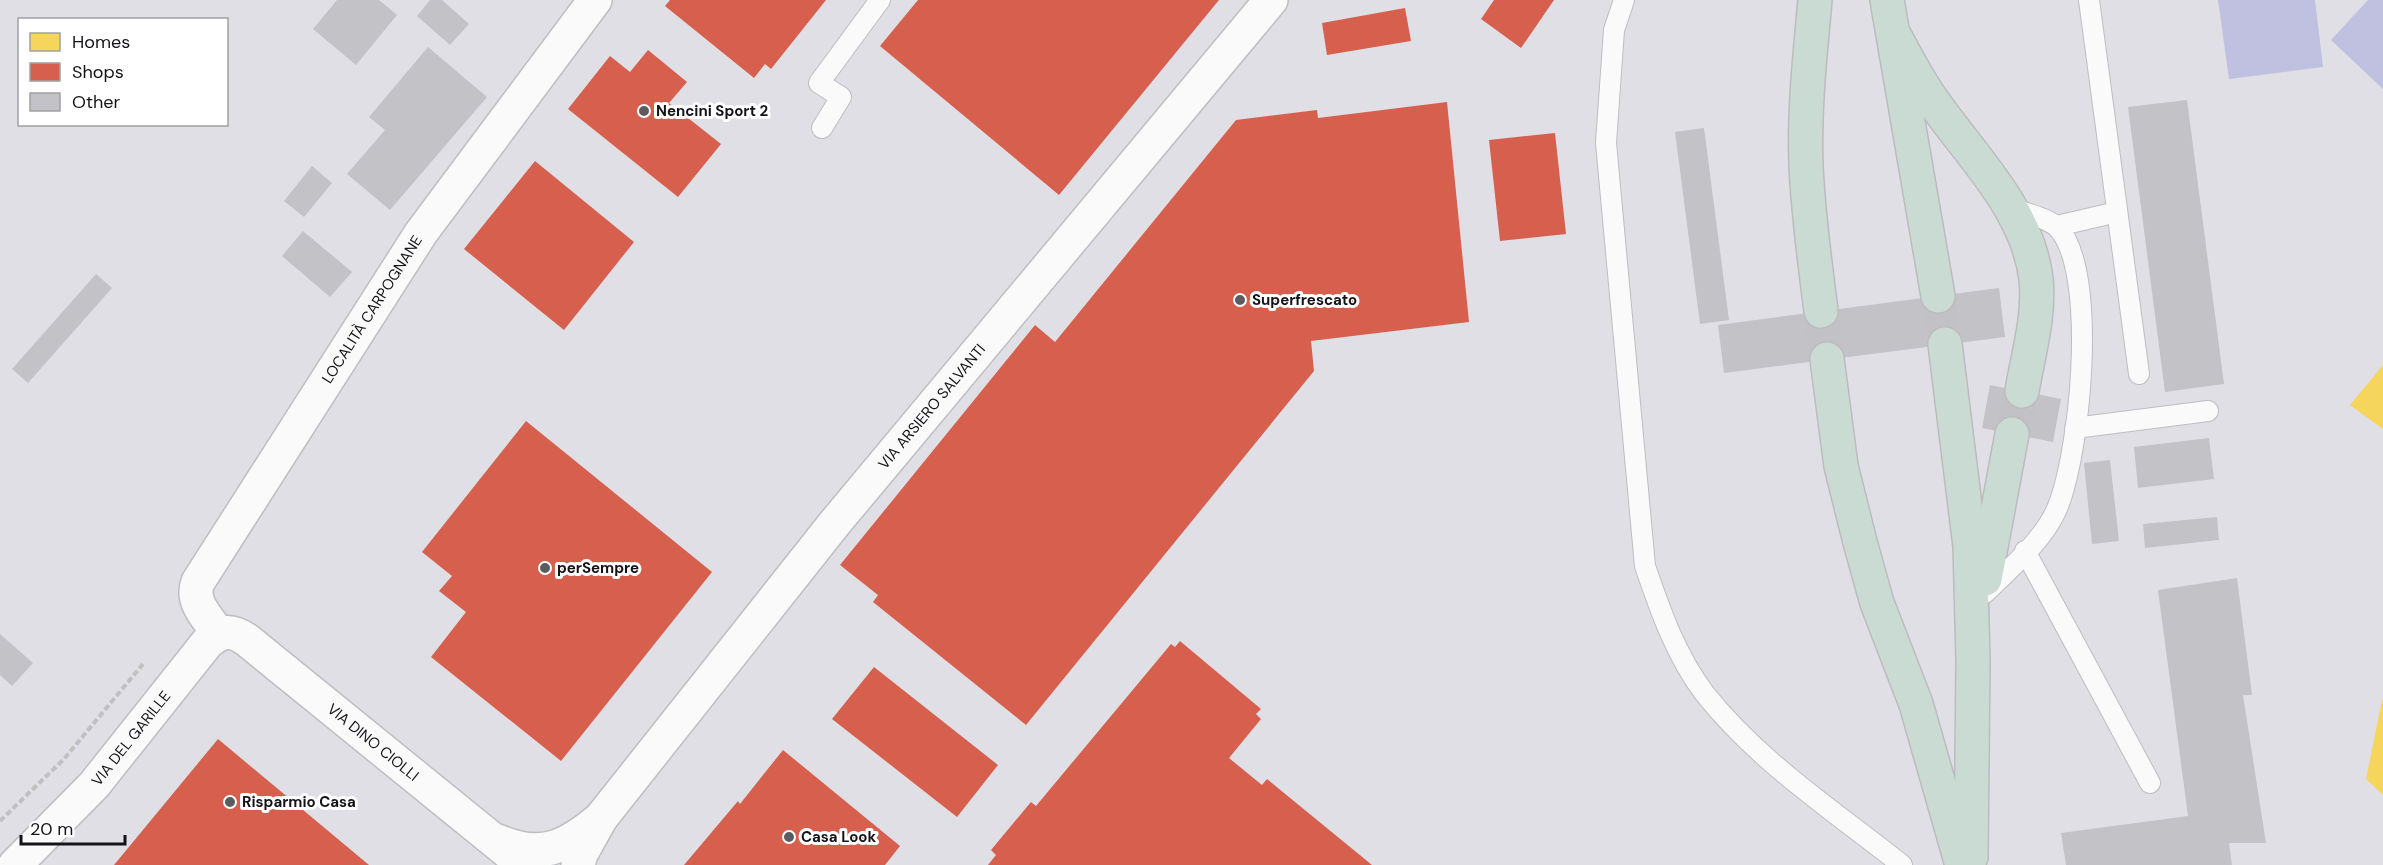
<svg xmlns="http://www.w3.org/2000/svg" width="2383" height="865" viewBox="0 0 2383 865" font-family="'DM Sans',sans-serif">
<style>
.green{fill:#c0c0e1}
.homes{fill:#f6d55c}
.shops{fill:#d6604d}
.building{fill:#c2c2c7}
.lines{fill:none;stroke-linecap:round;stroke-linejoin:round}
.highway-tunnel{stroke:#c1c1c6;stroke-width:33;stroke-dasharray:33 16;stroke-linecap:butt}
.lane-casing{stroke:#bdbec2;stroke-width:22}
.street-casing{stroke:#bdbec2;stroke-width:36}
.highway-casing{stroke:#bcbcbe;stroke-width:36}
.path{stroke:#c0c0c2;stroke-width:4;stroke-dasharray:6 3;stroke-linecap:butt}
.lane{stroke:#fafafb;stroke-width:20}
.street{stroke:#fafafb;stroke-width:33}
.highway{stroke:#c9dbd3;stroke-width:33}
.poi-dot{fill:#5b5b60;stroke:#fff;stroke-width:2}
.labels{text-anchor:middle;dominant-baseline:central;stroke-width:6;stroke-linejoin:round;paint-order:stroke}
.poi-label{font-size:15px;font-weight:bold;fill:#141418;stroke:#fff;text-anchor:start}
.street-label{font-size:15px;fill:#141418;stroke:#fff}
</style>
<rect width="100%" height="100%" fill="#dfdfe5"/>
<g class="green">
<polygon points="2218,0 2315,0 2323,67 2229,79"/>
<polygon points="2368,0 2383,0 2383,89 2331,40"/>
</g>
<g class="homes">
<polygon points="2383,365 2383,429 2350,405"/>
<polygon points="2382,700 2383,700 2383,795 2366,779"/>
</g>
<g class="shops">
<polygon points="670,0 826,0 771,69 765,64 754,78 665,6"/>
<polygon points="918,0 1219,0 1059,195 880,46"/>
<polygon points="1494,0 1554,0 1521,48 1481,19"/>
<polygon points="1405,8 1411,41 1327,55 1322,23"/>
<polygon points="648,50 687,82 669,103 721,144 678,197 568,109 610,56 630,72"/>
<polygon points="1447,102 1469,322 1311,341 1314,371 1026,725 873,602 878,595 840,565 1035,325 1055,342 1236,120 1317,110 1318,118"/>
<polygon points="1555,133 1566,234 1500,241 1489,140"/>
<polygon points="535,161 634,242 564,330 464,249"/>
<polygon points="526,421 712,572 561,761 431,657 466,612 439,591 452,576 422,552"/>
<polygon points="1180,641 1261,709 1256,714 1261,719 1229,758 1262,785 1267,779 1372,865 988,865 996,855 991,850 1031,802 1036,806 1171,644 1175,647"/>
<polygon points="874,667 998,765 957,817 832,719"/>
<polygon points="218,739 369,865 114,865"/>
<polygon points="783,750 900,846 885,865 684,865 738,801 740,804"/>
</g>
<g class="building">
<polygon points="337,0 379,0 397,15 356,65 313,29"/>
<polygon points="430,0 442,0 469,24 450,45 417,16"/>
<polygon points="428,47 487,97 390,210 347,174 385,130 369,117"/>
<polygon points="2187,100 2224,384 2165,392 2128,107"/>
<polygon points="1704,128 1729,320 1700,324 1675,132"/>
<polygon points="312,166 332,183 304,217 284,201"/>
<polygon points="303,231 352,272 330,297 282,256"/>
<polygon points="96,274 112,288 28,383 12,369"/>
<polygon points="1999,288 2005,337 1724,373 1718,325"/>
<polygon points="1990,385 2061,399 2053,442 1982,428"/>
<polygon points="2209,438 2214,479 2138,488 2134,447"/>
<polygon points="2110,460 2119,541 2092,544 2084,463"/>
<polygon points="2217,517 2219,540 2145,548 2143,524"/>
<polygon points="2237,578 2252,695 2243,695 2266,843 2229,843 2232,865 2066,865 2061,833 2188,816 2158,590"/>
<polygon points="0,634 33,663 12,686 0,675"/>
</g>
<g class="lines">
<g class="highway-tunnel">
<polyline points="1938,296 1945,344"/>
<polyline points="1821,311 1827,359"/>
<polyline points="2012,434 2022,391"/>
</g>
<g class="lane-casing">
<g id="lane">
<path d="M1624 0 1614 30 1606 143 1645 566C1660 610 1676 656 1705 694 1759 762 1834 811 1902 865"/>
<polyline points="2089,0 2139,374"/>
<polyline points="822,128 841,97 819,83 880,0"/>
<polyline points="2057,226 2117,212"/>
<polyline points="2075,428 2208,411"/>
<polyline points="2025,551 2150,783"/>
<path d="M1985 593C2009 569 2041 543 2056 511 2080 458 2099 272 2058 228 2049 218 2024 213 2012 208"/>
</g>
</g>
<g class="street-casing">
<g id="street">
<path id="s1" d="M218 633C207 617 190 601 198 582L421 233 595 0"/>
<path id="s2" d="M601 818 834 524 1271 0"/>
<path d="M498 841C541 860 567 847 601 818L581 854 578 865"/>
<path id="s3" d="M15 865 94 785 207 643C222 630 231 629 247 640L524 865"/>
</g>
</g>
<g class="highway-casing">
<g id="highway">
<path d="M1815 0C1810 55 1804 110 1806 165 1808 214 1815 263 1821 311"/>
<polyline points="1887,0 1938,296"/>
<path d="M1893 33C1903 51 1913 71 1924 88 1963 149 2027 204 2036 279 2040 316 2028 355 2022 391"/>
<polyline points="1945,344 1970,546 1973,661 1971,857"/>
<polyline points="1827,359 1841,466 1860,542 1877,603 1916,704 1962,865"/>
<polyline points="1985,579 2012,434"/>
</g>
</g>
<polyline class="path" points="0,821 64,759 143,664"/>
<use href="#lane" class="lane"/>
<use href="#street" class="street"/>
<use href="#highway" class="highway"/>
</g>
<g class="poi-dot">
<circle cx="644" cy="111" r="6"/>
<circle cx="1240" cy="300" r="6"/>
<circle cx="545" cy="568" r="6"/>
<circle cx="230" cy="802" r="6"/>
<circle cx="789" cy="837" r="6"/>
</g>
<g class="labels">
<g class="poi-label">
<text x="656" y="111">Nencini Sport 2</text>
<text x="1252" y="300">Superfrescato</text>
<text x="557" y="568">perSempre</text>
<text x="242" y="802">Risparmio Casa</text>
<text x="801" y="837">Casa Look</text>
</g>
<g class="street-label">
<text stroke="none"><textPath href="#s1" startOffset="381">LOCALITÀ CARPOGNANE</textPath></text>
<text stroke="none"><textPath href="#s2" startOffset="528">VIA ARSIERO SALVANTI</textPath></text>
<text stroke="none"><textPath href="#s3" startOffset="172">VIA DEL GARILLE</textPath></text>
<text stroke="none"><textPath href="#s3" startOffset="501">VIA DINO CIOLLI</textPath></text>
</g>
</g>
<rect x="18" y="18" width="210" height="108" fill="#ffffff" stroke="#a1a1a3" stroke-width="1.5"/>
<rect x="30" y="33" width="30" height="18" fill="#f6d55c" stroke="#a1a1a3" stroke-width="1.5"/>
<text x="72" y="48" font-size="18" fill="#141418">Homes</text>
<rect x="30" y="63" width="30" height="18" fill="#d6604d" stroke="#a1a1a3" stroke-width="1.5"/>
<text x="72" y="78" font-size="18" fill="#141418">Shops</text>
<rect x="30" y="93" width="30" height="18" fill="#c2c2c7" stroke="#a1a1a3" stroke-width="1.5"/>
<text x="72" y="108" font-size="18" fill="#141418">Other</text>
<path d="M21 835v9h104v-9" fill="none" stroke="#141418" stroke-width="3"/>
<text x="30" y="835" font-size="18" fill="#141418" stroke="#ffffff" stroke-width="4.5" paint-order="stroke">20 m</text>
</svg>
